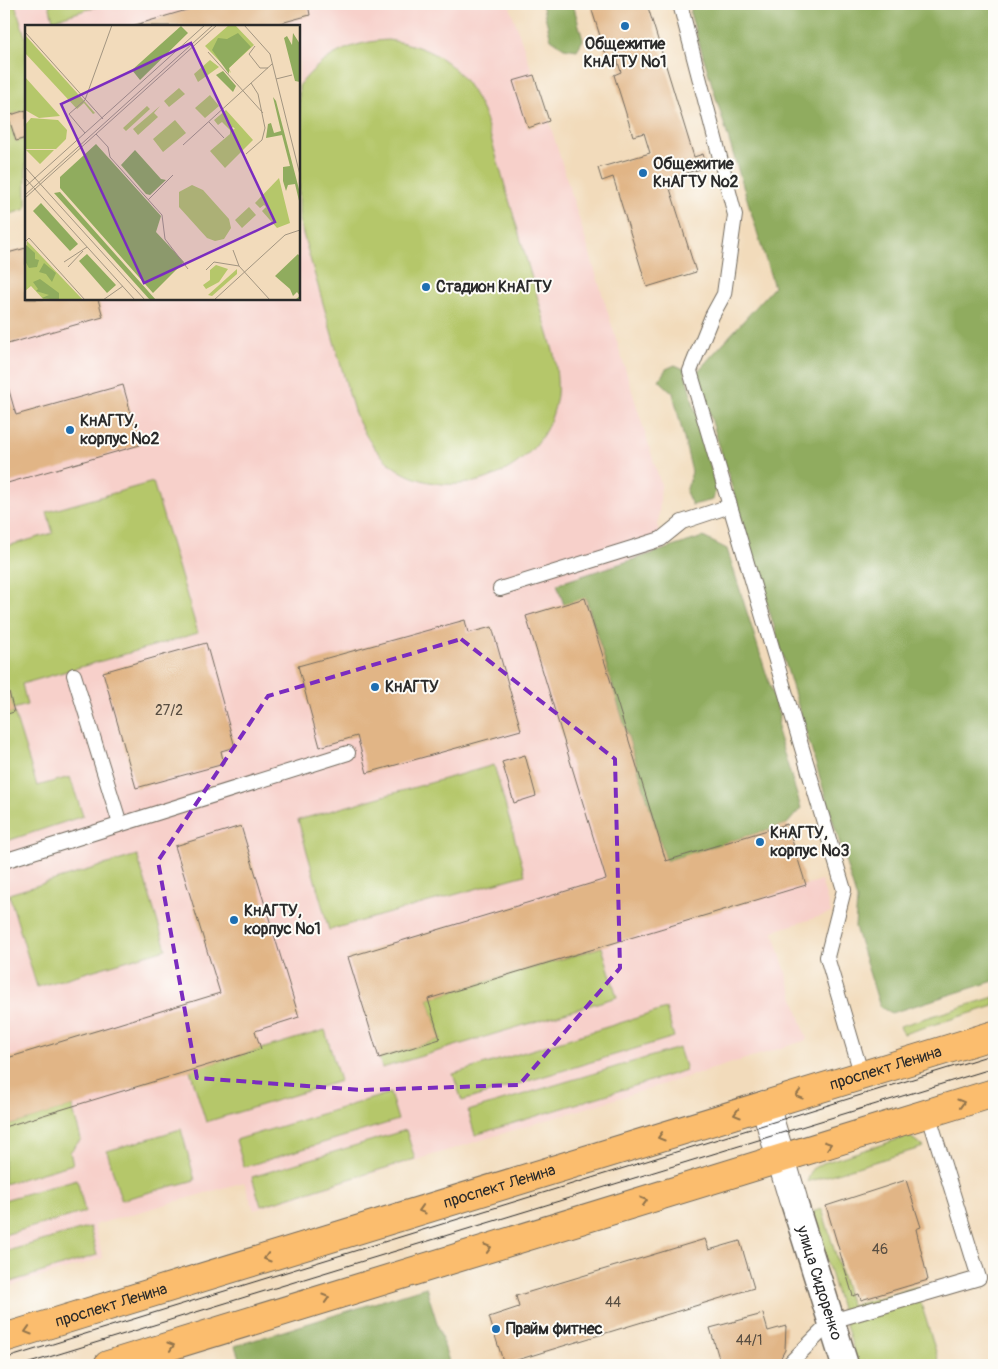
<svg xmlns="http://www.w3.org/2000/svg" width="998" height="1369" viewBox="0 0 998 1369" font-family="Pangolin,sans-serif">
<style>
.built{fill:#f7d0ca}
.green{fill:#b5c76a;stroke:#70794a}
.forest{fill:#90ac5e;stroke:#5e6c44}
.building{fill:#e1b586}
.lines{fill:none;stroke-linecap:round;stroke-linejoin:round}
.service-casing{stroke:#71695d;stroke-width:16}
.minor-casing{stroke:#71695d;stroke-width:29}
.tertiary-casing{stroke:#71695d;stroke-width:30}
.trunk-casing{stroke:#71695d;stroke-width:30}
.service{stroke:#fff;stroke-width:14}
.minor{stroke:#fff;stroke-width:26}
.tertiary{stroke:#fff;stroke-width:28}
.trunk{stroke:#fbbd6e;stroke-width:28}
.tram{stroke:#2b2b2b;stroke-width:1}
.oneway{stroke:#93744c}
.marked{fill:none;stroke:#7b2cbf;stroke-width:4;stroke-dasharray:10 6;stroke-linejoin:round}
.poi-dot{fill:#1f6fb2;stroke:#fdfcf7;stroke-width:2}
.labels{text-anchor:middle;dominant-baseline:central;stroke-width:4;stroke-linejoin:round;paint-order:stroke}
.number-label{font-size:14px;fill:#584e42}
.poi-label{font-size:16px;font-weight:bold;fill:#2b2b2b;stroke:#fdfcf7;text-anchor:start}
.street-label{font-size:16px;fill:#2b2b2b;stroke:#fdfcf7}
.inset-road{fill:none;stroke:#a29581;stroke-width:1}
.view{fill:#7b2cbf;fill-opacity:0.15;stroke:#7b2cbf;stroke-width:2.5}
.inset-edge{fill:none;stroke:#2b2b2b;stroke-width:2.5}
</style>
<rect width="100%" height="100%" fill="#fdfcf7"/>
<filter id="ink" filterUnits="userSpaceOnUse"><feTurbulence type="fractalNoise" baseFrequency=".02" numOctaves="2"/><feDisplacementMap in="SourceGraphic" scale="10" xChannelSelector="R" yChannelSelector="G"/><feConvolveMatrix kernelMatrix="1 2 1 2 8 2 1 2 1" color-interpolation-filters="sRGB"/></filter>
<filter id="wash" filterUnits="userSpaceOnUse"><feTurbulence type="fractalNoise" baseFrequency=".0096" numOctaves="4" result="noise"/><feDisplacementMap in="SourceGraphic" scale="20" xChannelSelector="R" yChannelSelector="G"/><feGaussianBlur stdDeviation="1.12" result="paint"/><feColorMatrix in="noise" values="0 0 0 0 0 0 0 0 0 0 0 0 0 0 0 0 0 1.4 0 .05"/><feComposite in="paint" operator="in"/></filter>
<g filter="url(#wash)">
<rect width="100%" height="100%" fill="#f2dbbb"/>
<polygon class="built" points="15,4 509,4 549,121 661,485 658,528 664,549 787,824 806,885 821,880 831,913 773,931 807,1040 254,1210 244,1182 94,1225 103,1258 4,1288 4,254 26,248 26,299 299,299 299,26 26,26 26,39"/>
<g class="green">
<polygon points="4,4 15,4 26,39 26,110 8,116 16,141 26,138 26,209 4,216"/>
<polygon points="49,4 105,4 53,20"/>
<path d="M388 40C437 47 464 68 484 114L554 354C556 367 558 381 557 395 548 465 472 502 410 476 382 464 365 438 354 411L299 220V86C322 56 350 42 388 40Z"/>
<polygon points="153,482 198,633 22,684 27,705 13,709 9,692 4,693 4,547 53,533 47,512"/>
<polygon points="14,712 37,786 70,777 83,816 4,842 4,715"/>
<polygon points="494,765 525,875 329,930 298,820"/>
<polygon points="137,855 166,949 37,987 9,894"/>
<polygon points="602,947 617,997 382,1068 379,1058 440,1039 428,999"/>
<polygon points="994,997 994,1006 903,1034 900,1026"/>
<polygon points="666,1009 674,1037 462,1101 453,1074"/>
<polygon points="325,1030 340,1081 206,1122 190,1070"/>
<polygon points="679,1048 686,1070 475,1135 468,1111"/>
<polygon points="390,1093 398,1120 244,1167 236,1140"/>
<polygon points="72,1106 81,1139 70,1152 73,1164 4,1184 4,1127"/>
<polygon points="181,1129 195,1180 121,1200 107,1151"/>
<polygon points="406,1130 415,1159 261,1206 252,1177"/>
<polygon points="909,1136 924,1147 807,1182 812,1169 823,1163"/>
<polygon points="77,1179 85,1212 4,1235 4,1200"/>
<polygon points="822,1209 851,1306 916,1287 940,1365 858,1365 812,1212"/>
<polygon points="90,1227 97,1255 4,1284 4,1252"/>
</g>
<g class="forest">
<polygon points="542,4 573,4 583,40 577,50 564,48 551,39"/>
<polygon points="693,4 994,4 994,981 891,1013 880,1007 855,927 857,900 697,372 774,287 690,13"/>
<polygon points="675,365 684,369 716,487 713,500 692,505 686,492 692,472 673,393 659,380 666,369"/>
<polygon points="703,537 727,549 779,714 778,734 801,808 787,824 666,861 586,599 564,605 557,584"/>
<polygon points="426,1287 450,1365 239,1365 241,1364 235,1346"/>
</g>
<g id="blocks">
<g class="building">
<polygon points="207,4 308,4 310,15 270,26 132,26"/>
<polygon points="590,4 647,4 694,157 703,154 707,167 667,179 696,272 647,287 613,177 602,181 598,168 650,153 644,133 633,136 614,75 621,72 614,49 605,52"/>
<polygon points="534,75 549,121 528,128 513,81"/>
<polygon points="26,110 26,138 16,141 8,116"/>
<polygon points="26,248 26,299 98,299 103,317 4,345 4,254"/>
<polygon points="4,373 16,415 123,385 140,445 4,484"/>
<polygon points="585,598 666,861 787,824 806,885 428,999 440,1039 379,1058 348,957 606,879 526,616"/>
<polygon points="465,620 468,633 492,627 521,730 367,773 357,736 320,747 298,666"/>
<polygon points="206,643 235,747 221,751 224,764 136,788 103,672"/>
<polygon points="9,692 14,712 4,715 4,693"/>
<polygon points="525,755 536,796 514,803 502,762"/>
<polygon points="241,826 299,1017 255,1031 261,1049 4,1127 4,1059 220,993 175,846"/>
<polygon points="906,1180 921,1227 916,1229 928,1280 861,1300 859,1294 853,1296 826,1206"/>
<polygon points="705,1239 709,1250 740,1241 754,1288 504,1364 489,1317 519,1307 516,1296"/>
<polygon points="763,1314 768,1331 786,1326 785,1350 777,1365 771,1365 770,1361 754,1365 721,1365 710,1328"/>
</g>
</g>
</g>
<g filter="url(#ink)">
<use href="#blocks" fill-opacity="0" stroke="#71695d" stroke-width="1"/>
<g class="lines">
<g class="service-casing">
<g id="service">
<polyline points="680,4 735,215 724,294 712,316 690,371 844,890 827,957 862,1076"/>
<polyline points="500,589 661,539 682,522 730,506"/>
<polyline points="74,675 120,824"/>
<polyline points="4,861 348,753"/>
<polyline points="788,1365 832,1321 979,1278 928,1113"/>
</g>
</g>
<g class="minor-casing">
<g id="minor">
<path id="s1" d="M793 1199 845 1365"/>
</g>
</g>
<g class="tertiary-casing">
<polyline id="tertiary" points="765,1105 793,1199"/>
</g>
<g class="trunk-casing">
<g id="trunk">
<path id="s2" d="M4 1338 994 1035"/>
<polyline points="108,1365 994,1093"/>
</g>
</g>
<use href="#service" class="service"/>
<use href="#minor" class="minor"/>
<use href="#tertiary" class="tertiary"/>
<use href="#trunk" class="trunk"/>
<g class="tram">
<polyline points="4,1359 994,1054"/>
<polyline points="23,1365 994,1068"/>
</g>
</g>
<defs><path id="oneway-chevron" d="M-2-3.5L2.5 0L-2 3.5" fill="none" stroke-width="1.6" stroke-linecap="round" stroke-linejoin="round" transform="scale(1.25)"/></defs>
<g class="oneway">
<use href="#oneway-chevron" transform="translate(799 1095) rotate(163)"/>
<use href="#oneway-chevron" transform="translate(961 1103) rotate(-17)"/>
<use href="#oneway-chevron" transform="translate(737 1114) rotate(163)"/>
<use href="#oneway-chevron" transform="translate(661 1137) rotate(163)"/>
<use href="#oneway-chevron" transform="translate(828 1145) rotate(-18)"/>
<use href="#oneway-chevron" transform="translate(644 1201) rotate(-17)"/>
<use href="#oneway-chevron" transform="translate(422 1210) rotate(163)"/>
<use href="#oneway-chevron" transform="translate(488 1248) rotate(-17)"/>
<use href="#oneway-chevron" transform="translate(267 1258) rotate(163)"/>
<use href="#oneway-chevron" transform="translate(326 1298) rotate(-17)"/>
<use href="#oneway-chevron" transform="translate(28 1331) rotate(163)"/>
<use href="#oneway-chevron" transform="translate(171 1346) rotate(-17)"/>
</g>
</g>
<path class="marked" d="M461 639 615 759 620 968 519 1085 362 1090 197 1078 158 861 268 696Z"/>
<g class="poi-dot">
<circle cx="625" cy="26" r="5"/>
<circle cx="643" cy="173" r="5"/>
<circle cx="426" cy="287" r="5"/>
<circle cx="70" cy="430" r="5"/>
<circle cx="375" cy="687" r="5"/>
<circle cx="760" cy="842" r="5"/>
<circle cx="234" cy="920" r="5"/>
<circle cx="496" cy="1329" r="5"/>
</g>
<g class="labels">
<g class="number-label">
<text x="169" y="710">27/2</text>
<text x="880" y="1249">46</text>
<text x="613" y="1302">44</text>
<text x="749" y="1340">44/1</text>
</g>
<g class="poi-label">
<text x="625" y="44" text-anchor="middle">Общежитие<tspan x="625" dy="18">КнАГТУ №1</tspan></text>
<text x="653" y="164">Общежитие<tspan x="653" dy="18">КнАГТУ №2</tspan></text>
<text x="436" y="287">Стадион КнАГТУ</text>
<text x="80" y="421">КнАГТУ,<tspan x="80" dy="18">корпус №2</tspan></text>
<text x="385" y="687">КнАГТУ</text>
<text x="770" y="833">КнАГТУ,<tspan x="770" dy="18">корпус №3</tspan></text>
<text x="244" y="911">КнАГТУ,<tspan x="244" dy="18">корпус №1</tspan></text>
<text x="506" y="1329">Прайм фитнес</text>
</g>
<g class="street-label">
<text stroke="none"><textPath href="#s2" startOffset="922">проспект Ленина</textPath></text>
<text stroke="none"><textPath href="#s2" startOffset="518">проспект Ленина</textPath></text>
<text stroke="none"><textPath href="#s1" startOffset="88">улица Сидоренко</textPath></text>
<text stroke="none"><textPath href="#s2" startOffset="112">проспект Ленина</textPath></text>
</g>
</g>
<g transform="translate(25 25)">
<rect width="275" height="275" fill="#f2dbbb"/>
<path d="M204 0H210L229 20 204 43 206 48 180 21ZM0 10 70 88 68 89 59 78 52 84 0 28ZM185 35 194 42 173 57 169 49ZM0 52 35 91 14 93 0 85ZM154 63 160 69 144 82 139 76ZM185 70 194 81 180 93 170 83ZM122 81 125 84 101 106 98 103ZM135 81 129 88 133 92 113 110 108 104ZM201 85 228 115 200 143 185 126 205 109V105L210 104 208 102 205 105 197 97 193 100 189 95ZM6 93 33 95 42 105 41 114 31 124H0V100ZM150 95 161 108 138 127 128 114ZM1 125H29L15 139ZM254 153 265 198 252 203 237 186 241 182 239 180 235 183 230 178ZM167 160 178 165 204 194 206 203 199 214 190 216 182 213 154 182V167ZM224 182 231 190 217 203 210 195ZM2 216 58 275H19L6 261 0 266ZM191 240 203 244 194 257 181 264 178 260 185 255V245ZM212 244V249L187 271 183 270Z" fill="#b5c76a"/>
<path d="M156 1 163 8 115 55 107 45ZM213 8 226 22 204 43V49L187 25 193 13 202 14ZM268 8 275 19V57L270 56 259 13 262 11 267 20ZM198 46 211 61 208 67 191 50ZM248 72 251 76 275 168V180L270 159 263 160 261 166 258 156V142L265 141 257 110 241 113 243 99 246 98 249 108 256 106ZM71 119 136 191 131 207 159 237 128 268 35 163V152ZM110 125 136 154 141 155 125 170 121 169 96 140ZM35 167 131 275H125L29 168ZM16 178 53 219 45 226 8 186ZM1 220 10 228V234L14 235 12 242 4 243 0 236ZM62 229 91 260 82 268 54 236ZM273 229 275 232V275L271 274 275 271 272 267 268 271 265 264 250 251ZM19 238 31 248 27 257 21 249 14 247ZM15 254 34 268V275L17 273 24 270 11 266 13 264 8 257Z" fill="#90ac5e"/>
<path class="inset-road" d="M219 0 245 29 275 150M0 7 78 94M230 21 224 29 235 43H243M183 27 238 88M251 54 267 50M184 97 199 113M60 108 44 89 60 75 87 0M71 109 83 122 85 132 137 190 140 214 163 244M158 120 247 39M221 129 237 115 240 103 233 69 226 58M0 142 120 275M0 153 110 275M0 162 180 0M0 170 188 0M0 173 192 0M123 175 148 150M0 217 4 213 60 275M208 225 214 241 245 275M39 237 62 222M43 242 58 226M181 245 189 237 214 241M78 275 98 261M189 275 260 210 275 205"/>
<path class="view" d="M166 18 250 197 119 258 36 79Z"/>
<rect width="275" height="275" class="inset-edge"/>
</g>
<rect width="998" height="1369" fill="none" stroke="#fdfcf7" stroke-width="20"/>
</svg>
